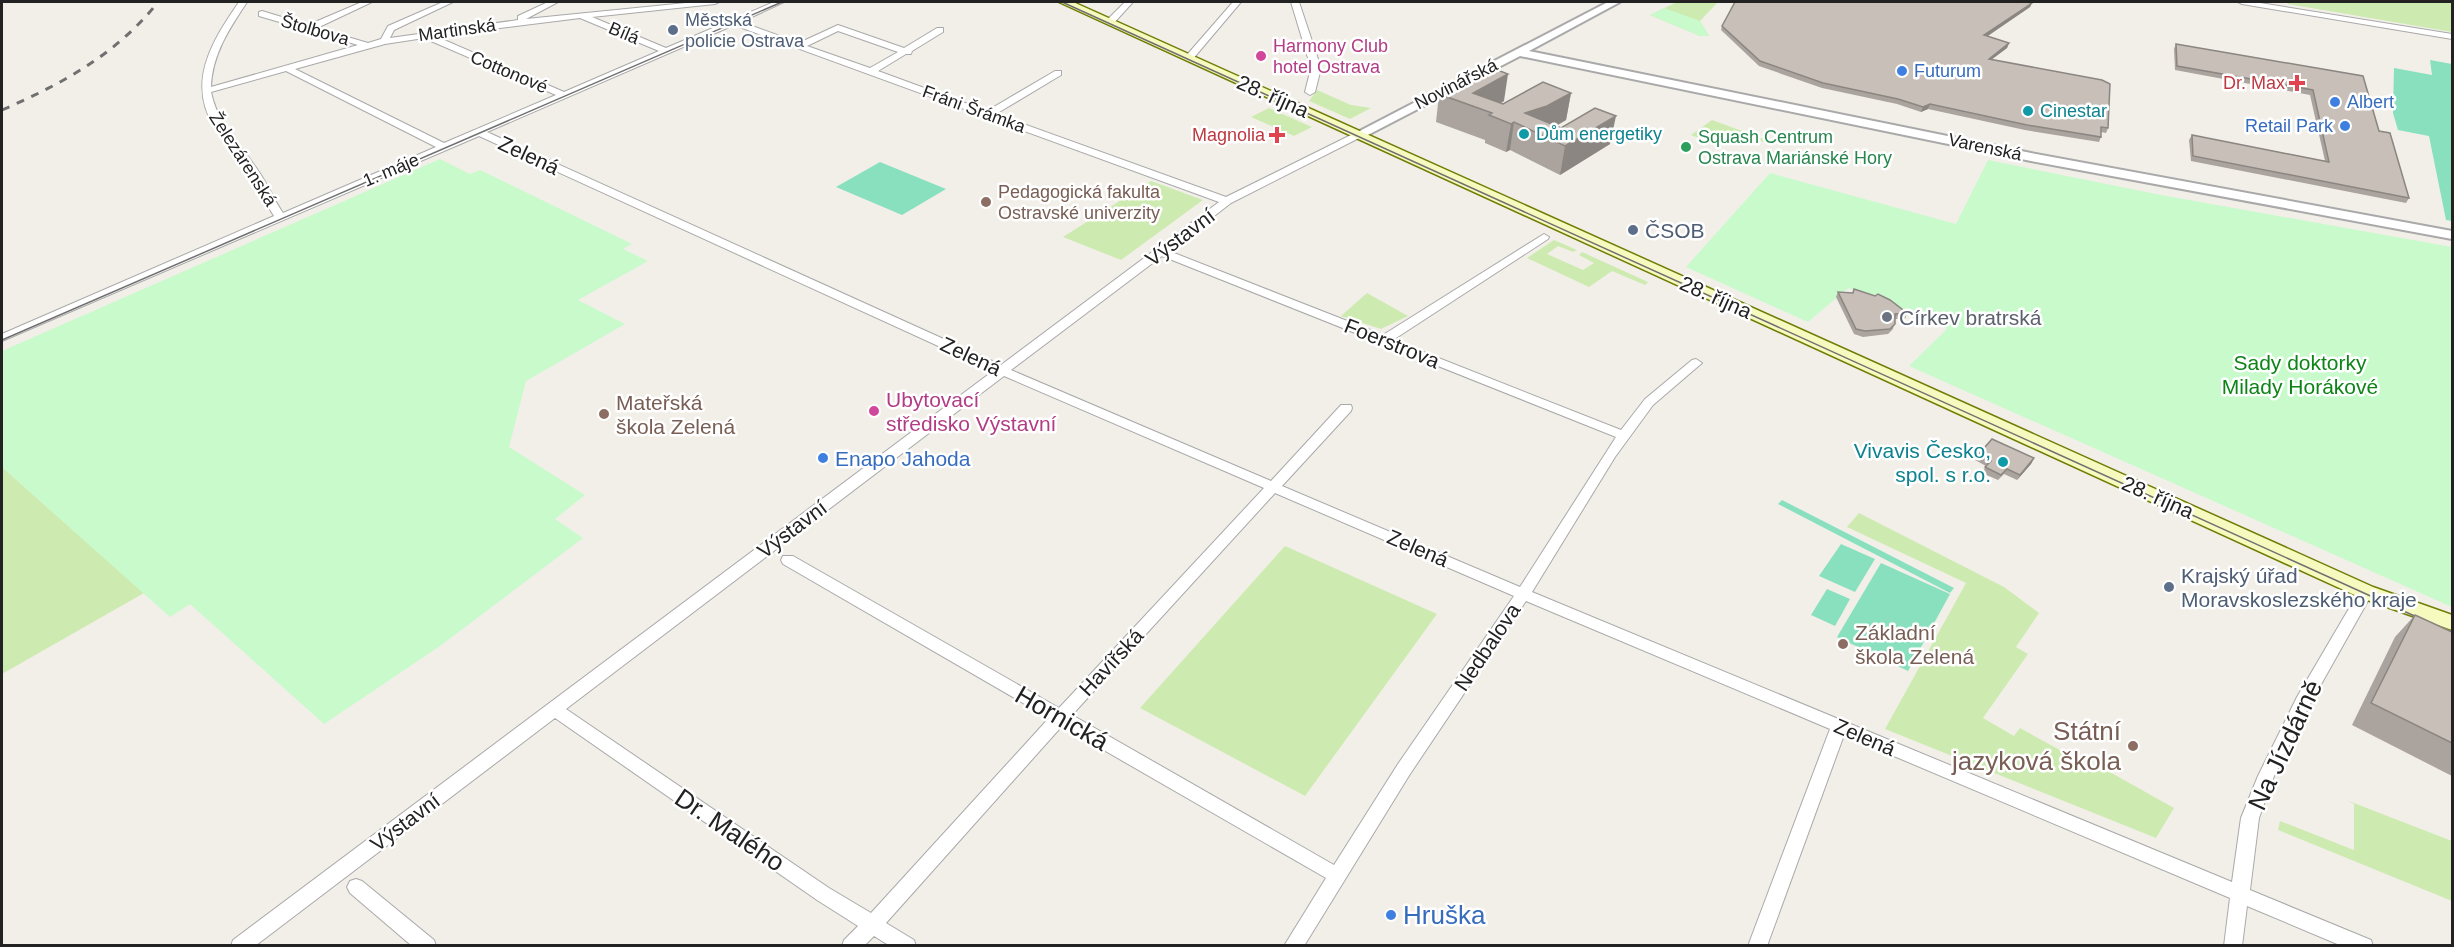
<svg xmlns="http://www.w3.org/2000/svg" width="2454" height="947" viewBox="0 0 2454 947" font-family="Arial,sans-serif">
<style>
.grass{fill:#cdebb0}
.park{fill:#c8facc}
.pitch{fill:#88e0be}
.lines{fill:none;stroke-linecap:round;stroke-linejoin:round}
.minor-casing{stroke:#a9a9a9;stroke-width:2}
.tertiary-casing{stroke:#a9a9a9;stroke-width:4}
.secondary-casing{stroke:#707d05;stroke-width:3}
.minor{fill:#fff;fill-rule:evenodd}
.tertiary{fill:#fff;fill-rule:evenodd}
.secondary{fill:#f7fabf;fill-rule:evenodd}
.tram{stroke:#707070;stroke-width:1.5}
.rail{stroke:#707070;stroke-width:3;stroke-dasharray:8 8;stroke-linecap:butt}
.wall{fill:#aba49e}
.shaded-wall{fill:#8b8681}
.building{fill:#c7bfb8;stroke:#8b8681;stroke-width:1.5}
.service-dot{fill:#5c6f8a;stroke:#fff;stroke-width:2}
.hotel-dot{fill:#d1479c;stroke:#fff;stroke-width:2}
.shop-dot{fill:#3f7fe0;stroke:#fff;stroke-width:2}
.health-dot{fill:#e0444e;stroke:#fff;stroke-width:2}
.culture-dot{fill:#0f9aa8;stroke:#fff;stroke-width:2}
.leisure-dot{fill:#2e9e5b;stroke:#fff;stroke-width:2}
.education-dot{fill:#8d6e63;stroke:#fff;stroke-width:2}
.worship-dot{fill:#6b7280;stroke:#fff;stroke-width:2}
.labels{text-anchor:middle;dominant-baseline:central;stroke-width:5;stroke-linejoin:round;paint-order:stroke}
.far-service-label{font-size:18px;fill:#4e5e75;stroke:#fff;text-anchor:start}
.far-street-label{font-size:18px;fill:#222;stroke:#fff}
.far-hotel-label{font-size:18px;fill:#b23c85;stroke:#fff;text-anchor:start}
.far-shop-label{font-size:18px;fill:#366cbe;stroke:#fff;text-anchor:start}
.far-health-label{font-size:18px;fill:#be3a42;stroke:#fff;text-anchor:end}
.far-culture-label{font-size:18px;fill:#0d838f;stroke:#fff;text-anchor:start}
.far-leisure-label{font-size:18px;fill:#27864d;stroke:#fff;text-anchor:start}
.far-education-label{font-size:18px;fill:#785e54;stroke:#fff;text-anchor:start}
.street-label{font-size:21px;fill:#222;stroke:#fff}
.service-label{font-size:21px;fill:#4e5e75;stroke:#fff;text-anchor:start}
.worship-label{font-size:21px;fill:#5b616d;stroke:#fff;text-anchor:start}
.park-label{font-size:21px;fill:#0c8416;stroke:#fff}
.hotel-label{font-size:21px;fill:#b23c85;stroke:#fff;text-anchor:start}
.education-label{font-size:21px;fill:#785e54;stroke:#fff;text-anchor:start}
.culture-label{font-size:21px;fill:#0d838f;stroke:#fff;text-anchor:end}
.shop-label{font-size:21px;fill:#366cbe;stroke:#fff;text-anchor:start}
.near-street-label{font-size:26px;fill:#222;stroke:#fff}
.near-education-label{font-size:26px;fill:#785e54;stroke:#fff;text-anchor:end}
.near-shop-label{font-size:26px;fill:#366cbe;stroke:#fff;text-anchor:start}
</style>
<rect width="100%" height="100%" fill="#f2efe9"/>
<g class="grass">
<polygon points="1677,2 1717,3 1700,21 1709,36 1700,36 1650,15"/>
<polygon points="2288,2 2452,2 2452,32 2288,4"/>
<polygon points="1317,90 1351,105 1371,108 1350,119 1309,101"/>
<polygon points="1269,108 1312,127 1294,136 1251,117"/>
<polygon points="1712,120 1775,143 1772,145 1735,131 1713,144 1691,135"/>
<polygon points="1151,181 1203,200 1121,260 1063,237"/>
<polygon points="1554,240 1577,250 1573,252 1558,246 1547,254 1583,270 1594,263 1579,255 1582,252 1648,282 1645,285 1612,271 1589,287 1527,258"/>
<polygon points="1367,293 1408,316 1381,329 1341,316"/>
<polygon points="2,467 144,593 2,674"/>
<polygon points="1859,513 2004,587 2039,613 2016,647 2028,654 1983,718 2014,736 2020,728 2096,770 2099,766 2174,808 2156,838 1885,729 1966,583 1847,527"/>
<polygon points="1285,546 1437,614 1305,796 1140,708"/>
<polygon points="2346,800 2452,841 2452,901 2278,830 2280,821 2354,850 2354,804"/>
</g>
<g class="park">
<polygon points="1664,8 1700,21 1709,36 1700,36 1650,15"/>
<polygon points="440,159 470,174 480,170 628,242 632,244 623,249 648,261 578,300 625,324 526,381 509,447 585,495 555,519 583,538 440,646 324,724 190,604 170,617 2,467 2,351"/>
<polygon points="1988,160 2161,195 2452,247 2452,607 1909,366 1947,329 1848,288 1808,322 1686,267 1770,173 1956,224"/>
</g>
<g class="pitch">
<polygon points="2430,60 2452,64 2452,221 2446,220 2429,136 2398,130 2393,113 2394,68 2432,75"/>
<polygon points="880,162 946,189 902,215 836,187"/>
<polygon points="1782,500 1954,588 1950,593 1778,504"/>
<polygon points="1841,544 1875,559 1855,592 1819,576"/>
<polygon points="1881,563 1950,594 1908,671 1837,637"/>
<polygon points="1827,589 1850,599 1835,626 1811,615"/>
</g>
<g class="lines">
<g class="minor-casing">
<g id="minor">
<path d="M239 2H247C230 28 212 54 211 87L358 45 259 16V12L262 11 308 25 362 2H372L317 28 368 43 381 39 388 26 443 2H453L394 30 390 38 518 20V16L548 2H558L526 19 696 2H719L715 4 592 17 666 48 774 2H784L741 22 799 43 838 25 904 48 937 28H943V32L912 51 911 54H906L878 71 987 111 1055 71H1061V75L996 114 1226 197 1355 133H1361V137L1231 203 1169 251 1383 335 1544 234 1549 237 1548 239 1393 340 1621 430 1645 399 1692 360 1696 359 1702 363 1653 405 1615 457 1532 592 2232 882 2241 818 2258 776 2297 697 2361 588H2371L2373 592 2310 704 2274 776 2259 818 2250 890 2371 940 2373 946H2342L2247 906 2242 946H2224L2230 898 1844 735 1767 946H1748L1830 729 1526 601 1410 774 1304 946H1284L1326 878 1062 726 886 923 914 940 916 946H890L874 936 864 946H842L844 940 858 926 817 900 555 718 255 946H231L233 940 993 371 479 136 2 341V334L274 216C264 201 258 183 247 168 237 155 225 143 215 128 186 83 212 41 239 2ZM580 18 659 51 564 92 435 36ZM734 25 1219 202 1001 365 487 132ZM838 31 898 52 870 68 807 46ZM424 38 556 95 444 143 295 69 385 44ZM286 71 436 147 283 213C274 200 268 185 259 172 241 144 218 126 211 92ZM1162 256 1616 437 1520 587 1282 486 1351 411 1352 408 1351 405H1341L1271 481 1011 370ZM1004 376 1264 488 1059 708 793 556H783L781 560 783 564 1049 718 871 913 829 888 566 709ZM1275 493 1514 596 1398 764 1334 865 1072 715Z"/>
<polygon points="1125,2 1133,2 1113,24 1107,24 1107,20"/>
<polygon points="1233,2 1241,2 1192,60 1186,60 1186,56"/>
<polygon points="1291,2 1299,2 1321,68 1315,92 1310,95 1305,92 1311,68"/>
<polygon points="2238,2 2254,2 2452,34 2452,39 2242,4"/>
<polygon points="356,879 362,881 434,940 436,946 412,946 350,893 347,887 350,881"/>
</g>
</g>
<g class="tertiary-casing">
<polygon id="tertiary" points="1608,2 1620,2 1529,51 2031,153 2452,231 2452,239 2031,161 1520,56 1362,138 1352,135"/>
</g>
<g class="secondary-casing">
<polygon id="secondary" points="1059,2 1073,2 2373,587 2452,615 2452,630 2359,597"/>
</g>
<use href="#minor" class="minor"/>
<use href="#tertiary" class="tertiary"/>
<use href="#secondary" class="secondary"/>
<g class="tram">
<polyline points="1062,2 2452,633"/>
<polyline points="2,340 782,2"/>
</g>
<path class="rail" d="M2 110C62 84 117 54 158 2"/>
</g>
<g class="wall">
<polygon points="2032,3 2030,7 1987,36 2009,43 2007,48 1992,59 2108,128 2106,133 2101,132 2101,137 2099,142 2025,130 1928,109 1921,112 1897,104 1822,88 1759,66 1721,30 1722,26"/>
<polygon points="2176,44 2363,76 2379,131 2409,198 2406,203 2191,161 2189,140 2192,135 2325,161 2310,95 2175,70 2174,49"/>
<polygon points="1571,93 1566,120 1556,126 1610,144 1560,175 1510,150 1506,152 1485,143 1485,140 1436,122 1439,94 1504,101 1500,104 1503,104"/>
<polygon points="1838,292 1907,313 1905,319 1895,319 1893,329 1888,334 1863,337 1854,334 1836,297"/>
<polygon points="1978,455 2034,458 2031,464 2017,480 2004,474 1998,480 1982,473 1986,466 1975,460"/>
<polygon points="2415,615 2452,632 2452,776 2352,725 2395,637"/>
</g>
<g class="shaded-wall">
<polygon points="2032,3 2030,7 1982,40 1984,35"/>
<polygon points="2009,43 2007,48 1987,63 1989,59"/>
<polygon points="1508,74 1504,101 1486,111 1473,93"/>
<polygon points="1571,93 1566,120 1542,134 1525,113"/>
<polygon points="1930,104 1928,109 1921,112 1923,107"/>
<polygon points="1616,116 1610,144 1560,175 1565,146"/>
<polygon points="1514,122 1510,150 1506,152 1511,124"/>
<polygon points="2034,458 2031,464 2017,480 2020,475"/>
</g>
<g class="building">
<polygon points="1735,2 2027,2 2032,3 1984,35 2009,43 1989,59 2102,80 2110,84 2108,128 2101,127 2101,137 2027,125 1930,104 1923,107 1898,99 1823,83 1760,61 1722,26"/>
<polygon points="2176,44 2363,76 2379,131 2390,133 2409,198 2193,156 2192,135 2329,162 2313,90 2177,66"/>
<polygon points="1490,67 1508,74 1473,93 1503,104 1543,82 1571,93 1547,106 1525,113 1561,128 1595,108 1616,116 1565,146 1514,122 1511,124 1489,115 1492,113 1439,94"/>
<polygon points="1854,289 1875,296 1878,294 1890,300 1907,313 1895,314 1895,324 1890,329 1865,331 1856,329 1838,292 1853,293"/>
<polygon points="1992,439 2034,458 2020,475 2007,469 2001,475 1985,467 1991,461 1978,455"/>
<polygon points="2415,615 2452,632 2452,743 2371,703"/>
</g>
<g class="service-dot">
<circle cx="673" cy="30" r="6"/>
<circle cx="1633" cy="230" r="6"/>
<circle cx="2169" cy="587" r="6"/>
</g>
<g class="hotel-dot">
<circle cx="1261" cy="56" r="6"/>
<circle cx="874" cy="411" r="6"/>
</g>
<g class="shop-dot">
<circle cx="1902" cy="71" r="6"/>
<circle cx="2335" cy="102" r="6"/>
<circle cx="2345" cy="126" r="6"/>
<circle cx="823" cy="458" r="6"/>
<circle cx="1391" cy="915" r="6"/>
</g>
<g class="health-dot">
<path d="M2294 74h6v6h6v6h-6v6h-6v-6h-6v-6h6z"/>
<path d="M1274 126h6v6h6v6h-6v6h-6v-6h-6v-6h6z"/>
</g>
<g class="culture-dot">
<circle cx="2028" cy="111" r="6"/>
<circle cx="1524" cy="134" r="6"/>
<circle cx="2003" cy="462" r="6"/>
</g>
<circle class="leisure-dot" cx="1686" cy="147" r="6"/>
<g class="education-dot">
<circle cx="986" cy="202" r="6"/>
<circle cx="604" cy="414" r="6"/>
<circle cx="1843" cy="644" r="6"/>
<circle cx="2133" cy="746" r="6"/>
</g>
<circle class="worship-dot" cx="1887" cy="317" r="6"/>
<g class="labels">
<g class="far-service-label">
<text x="685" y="20">Městská<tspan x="685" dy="21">policie Ostrava</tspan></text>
</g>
<g class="far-street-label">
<text transform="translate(315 30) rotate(16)">Štolbova</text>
<text transform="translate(457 30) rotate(-8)">Martinská</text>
<text transform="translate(624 33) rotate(23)">Bílá</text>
<text transform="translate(509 72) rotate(23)">Cottonové</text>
<text transform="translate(1456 84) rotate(-27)">Novinářská</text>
<text transform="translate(974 109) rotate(20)">Fráni Šrámka</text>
<text transform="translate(1985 147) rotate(12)">Varenská</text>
<text transform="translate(243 159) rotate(57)">Železárenská</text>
<text transform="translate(391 170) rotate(-23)">1. máje</text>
</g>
<g class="far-hotel-label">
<text x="1273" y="46">Harmony Club<tspan x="1273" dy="21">hotel Ostrava</tspan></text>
</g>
<g class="far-shop-label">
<text x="1914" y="71">Futurum</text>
<text x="2347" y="102">Albert</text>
<text x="2333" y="126" text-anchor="end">Retail Park</text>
</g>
<g class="far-health-label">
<text x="2285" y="83">Dr. Max</text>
<text x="1265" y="135">Magnolia</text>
</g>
<g class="far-culture-label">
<text x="2040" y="111">Cinestar</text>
<text x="1536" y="134">Dům energetiky</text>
</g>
<g class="far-leisure-label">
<text x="1698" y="137">Squash Centrum<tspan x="1698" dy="21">Ostrava Mariánské Hory</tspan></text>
</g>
<g class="far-education-label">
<text x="998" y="192">Pedagogická fakulta<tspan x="998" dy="21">Ostravské univerzity</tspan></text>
</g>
<g class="street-label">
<text transform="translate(1273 96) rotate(24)">28. října</text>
<text transform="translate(529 155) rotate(25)">Zelená</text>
<text transform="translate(1180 237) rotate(-37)">Výstavní</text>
<text transform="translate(1716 297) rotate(24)">28. října</text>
<text transform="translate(1392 343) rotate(22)">Foerstrova</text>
<text transform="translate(971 356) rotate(25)">Zelená</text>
<text transform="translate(2158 497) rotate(24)">28. října</text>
<text transform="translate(792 529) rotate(-37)">Výstavní</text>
<text transform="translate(1418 548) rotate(23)">Zelená</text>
<text transform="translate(1487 647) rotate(-56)">Nedbalova</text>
<text transform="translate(1111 662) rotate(-47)">Havířská</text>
<text transform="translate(1865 737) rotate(23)">Zelená</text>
<text transform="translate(405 822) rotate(-37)">Výstavní</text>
</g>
<g class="service-label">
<text x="1645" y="230">ČSOB</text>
<text x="2181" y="575">Krajský úřad<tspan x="2181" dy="24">Moravskoslezského kraje</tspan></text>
</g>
<g class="worship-label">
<text x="1899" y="317">Církev bratrská</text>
</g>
<g class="park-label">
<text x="2300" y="362">Sady doktorky<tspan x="2300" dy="24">Milady Horákové</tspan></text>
</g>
<g class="hotel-label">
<text x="886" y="399">Ubytovací<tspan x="886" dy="24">středisko Výstavní</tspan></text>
</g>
<g class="education-label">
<text x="616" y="402">Mateřská<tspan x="616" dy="24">škola Zelená</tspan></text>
<text x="1855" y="632">Základní<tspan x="1855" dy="24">škola Zelená</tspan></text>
</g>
<g class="culture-label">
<text x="1991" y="450">Vivavis Česko,<tspan x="1991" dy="24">spol. s r.o.</tspan></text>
</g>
<g class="shop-label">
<text x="835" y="458">Enapo Jahoda</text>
</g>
<g class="near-street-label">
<text transform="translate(1062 718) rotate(30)">Hornická</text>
<text transform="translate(2285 745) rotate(-65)">Na Jízdárně</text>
<text transform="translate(730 830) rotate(34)">Dr. Malého</text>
</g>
<g class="near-education-label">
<text x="2121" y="731">Státní<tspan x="2121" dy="30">jazyková škola</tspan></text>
</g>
<g class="near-shop-label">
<text x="1403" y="915">Hruška</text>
</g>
</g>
<rect width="2454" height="947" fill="none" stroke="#222222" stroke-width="6"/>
</svg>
